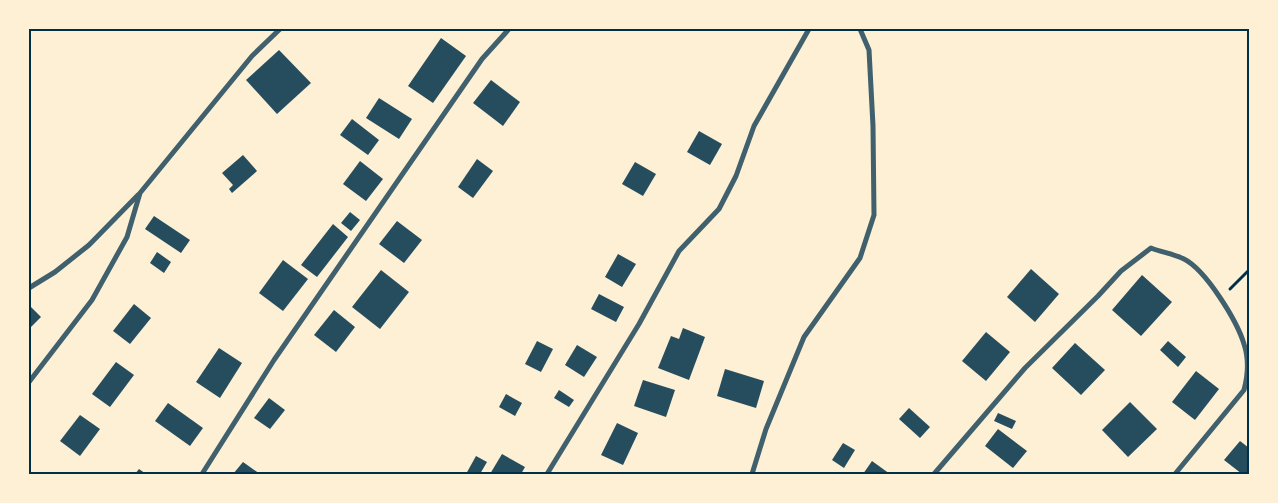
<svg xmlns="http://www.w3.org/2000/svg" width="1278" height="503" viewBox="0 0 1278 503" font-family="'IBM Plex Sans',sans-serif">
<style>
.building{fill:#264d5e}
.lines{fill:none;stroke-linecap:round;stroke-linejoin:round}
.path{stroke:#003049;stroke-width:3}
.minor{stroke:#3f606c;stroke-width:5}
.neatline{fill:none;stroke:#003049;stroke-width:2}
</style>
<rect width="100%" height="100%" fill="#fdf0d5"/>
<g class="building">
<polygon points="441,38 466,56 433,103 408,86"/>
<polygon points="279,50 311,83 277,114 246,80"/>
<polygon points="491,80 520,102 503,126 473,103"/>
<polygon points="379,98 412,119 399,139 366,118"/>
<polygon points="352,119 379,140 368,155 340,135"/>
<polygon points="699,131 722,144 710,165 687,152"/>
<polygon points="243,155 257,171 232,193 229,189 233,185 222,173"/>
<polygon points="477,159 493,171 473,198 458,187"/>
<polygon points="360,161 383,179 366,201 343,184"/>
<polygon points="635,162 656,174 643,196 622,184"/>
<polygon points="350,212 360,220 351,231 341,223"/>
<polygon points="154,216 190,240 181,253 145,229"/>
<polygon points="397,221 422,240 404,263 379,244"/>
<polygon points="333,224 348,237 317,277 301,265"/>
<polygon points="157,252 171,262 164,273 150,263"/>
<polygon points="618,254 636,264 622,287 605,277"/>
<polygon points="283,260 308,279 283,311 259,293"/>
<polygon points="1031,269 1059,294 1035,322 1007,297"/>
<polygon points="381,270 409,292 380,329 352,307"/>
<polygon points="1142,275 1172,302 1141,336 1112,310"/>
<polygon points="599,294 624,307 616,322 591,309"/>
<polygon points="134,304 151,318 130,344 113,331"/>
<polygon points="29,305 41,317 29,329"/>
<polygon points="334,310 355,327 336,352 314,335"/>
<polygon points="683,328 705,337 689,380 658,368 671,336 679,339"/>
<polygon points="986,332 1010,352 986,381 962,361"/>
<polygon points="537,341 553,349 541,372 525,364"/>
<polygon points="1168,341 1186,357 1178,367 1160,350"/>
<polygon points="1075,343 1105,370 1081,395 1052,368"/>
<polygon points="577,345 597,357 584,377 565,365"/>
<polygon points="219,348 242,363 220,398 196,382"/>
<polygon points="116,362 134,375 110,407 92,394"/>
<polygon points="725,369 764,381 756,408 717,396"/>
<polygon points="1196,371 1219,389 1195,420 1172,402"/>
<polygon points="643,380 675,390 666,417 634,406"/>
<polygon points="559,390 574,400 569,407 554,398"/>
<polygon points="506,394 522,403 515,416 499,407"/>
<polygon points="269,398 285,410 270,429 254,418"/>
<polygon points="1130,402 1157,429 1128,457 1102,430"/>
<polygon points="168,403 203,428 190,446 155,421"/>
<polygon points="909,408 930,427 920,438 899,419"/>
<polygon points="998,413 1016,421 1012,429 994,421"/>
<polygon points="80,415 100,429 80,456 60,441"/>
<polygon points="617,423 638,433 623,465 601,455"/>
<polygon points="998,429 1027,451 1013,468 985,446"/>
<polygon points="1240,441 1249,448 1249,474 1242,474 1224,460"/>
<polygon points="843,443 855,450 844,468 832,460"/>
<polygon points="502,454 525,467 521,474 490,474"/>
<polygon points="476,456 487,462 480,474 466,474"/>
<polygon points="872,461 890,474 863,474"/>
<polygon points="243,462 260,474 233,474"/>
<polygon points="139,469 146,474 135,474"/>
</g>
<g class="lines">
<polyline class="path" points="1230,289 1249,270"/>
<g class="minor">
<polyline points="29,288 55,272 89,245 138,195"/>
<polyline points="29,382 92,300 127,237 140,193 252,56 280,29"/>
<polyline points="202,474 274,360 482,59 509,29"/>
<polyline points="547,474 639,324 679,251 719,209 736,176 754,126 809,29"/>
<polyline points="752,474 766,429 804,337 860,258 874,215 873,126 869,50 860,29"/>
<path d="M934 474 1025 368 1098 296 1121 271 1151 248C1161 252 1174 254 1184 259 1206 270 1237 321 1244 344 1249 359 1248 375 1244 390L1175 474"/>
</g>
</g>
<rect width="1278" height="503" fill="none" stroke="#fdf0d5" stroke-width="60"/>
<rect x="30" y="30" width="1218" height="443" class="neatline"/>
</svg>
